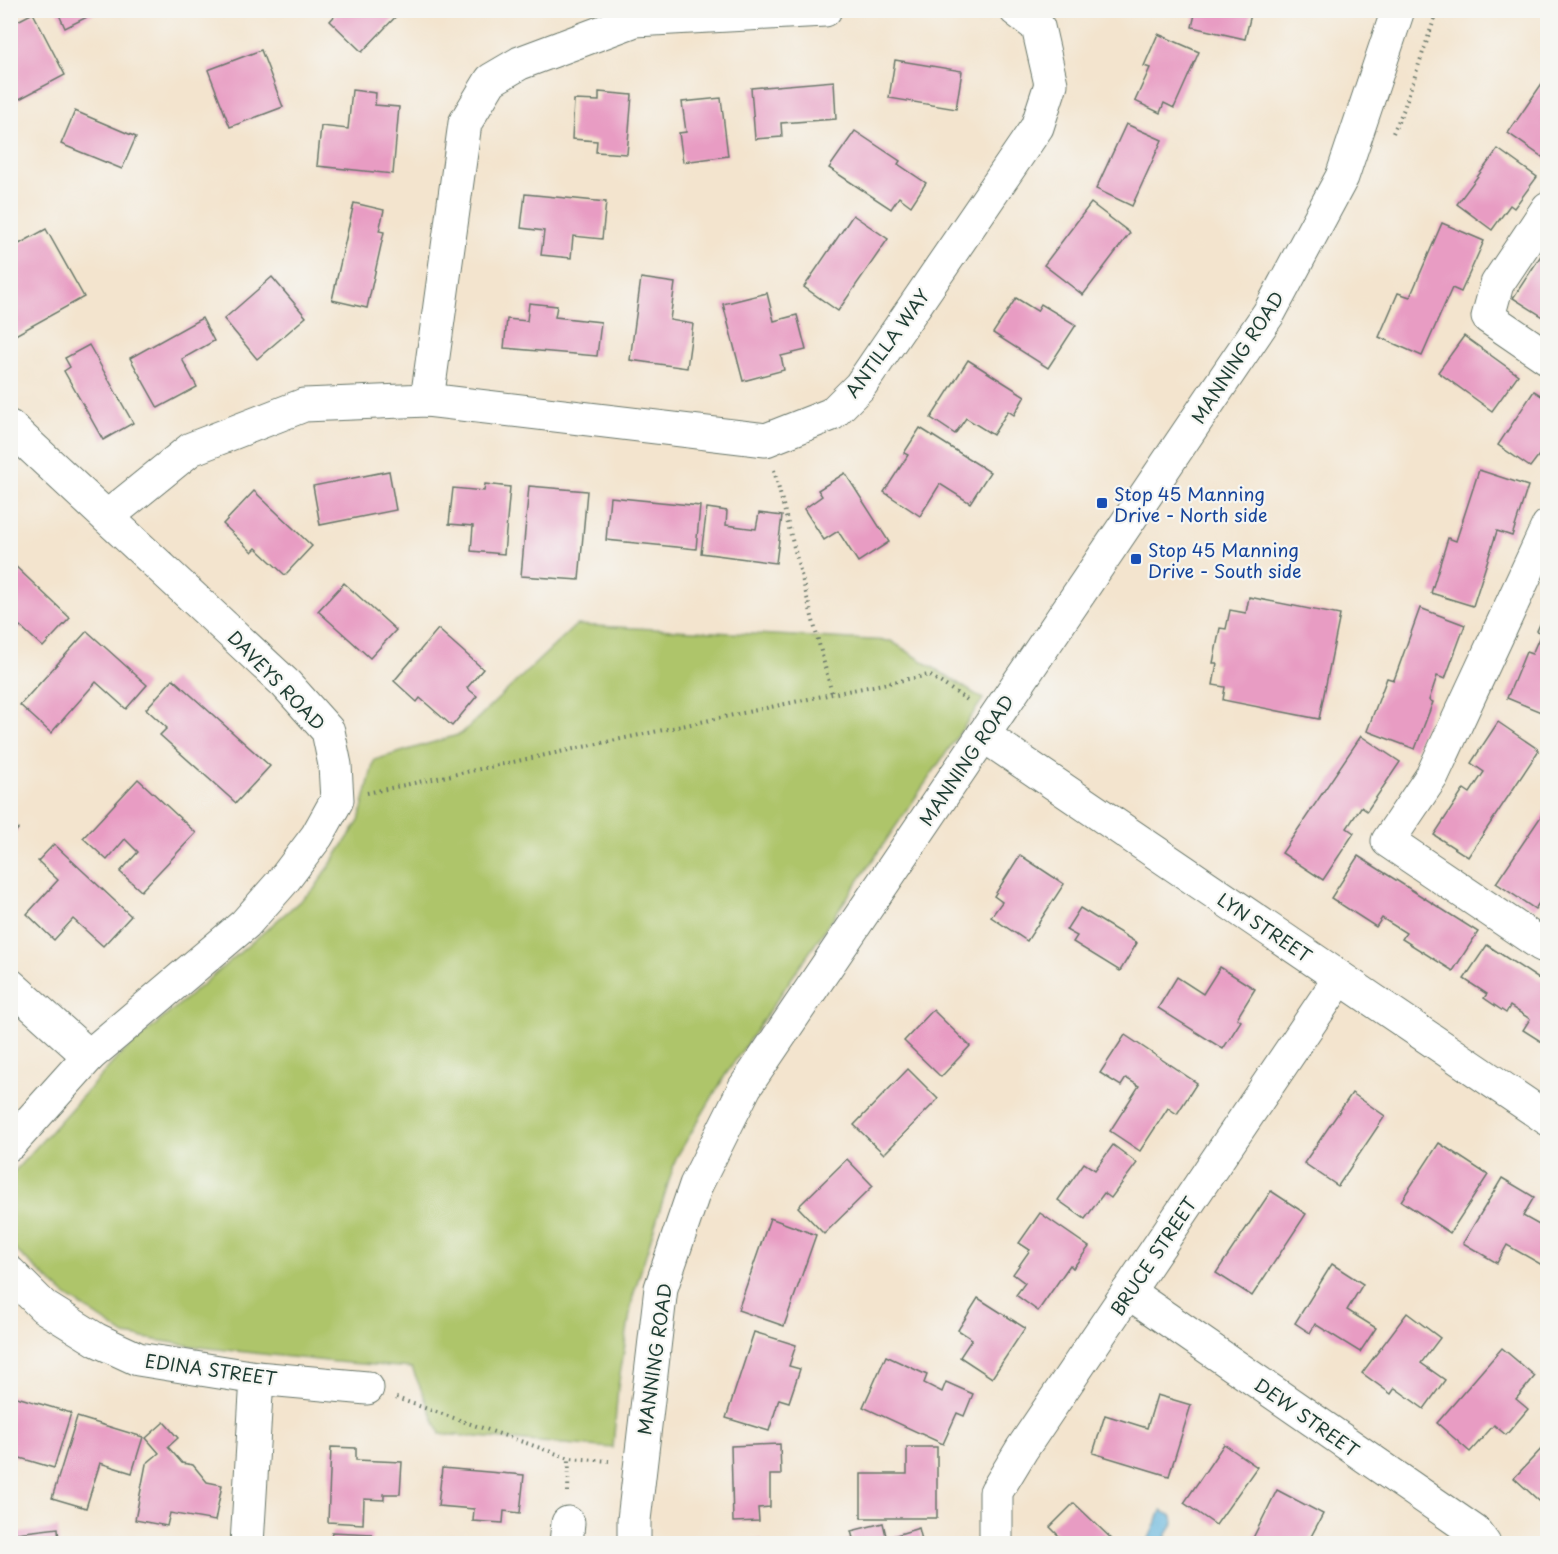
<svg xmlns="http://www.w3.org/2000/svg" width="1558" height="1554" viewBox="0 0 1558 1554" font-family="'Playpen Sans',sans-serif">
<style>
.green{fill:#aec56a;stroke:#66814f;stroke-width:1.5}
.water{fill:#61b3dc;stroke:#407888;stroke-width:1.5}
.building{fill:#e89cc3}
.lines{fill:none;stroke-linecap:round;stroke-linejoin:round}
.minor-casing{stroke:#69776a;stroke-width:35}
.path{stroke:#69776a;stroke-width:4;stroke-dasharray:1.5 4.5;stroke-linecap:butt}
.minor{stroke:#fff;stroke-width:33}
.transit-dot{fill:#1a4fb4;stroke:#f6f6f2;stroke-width:2}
.labels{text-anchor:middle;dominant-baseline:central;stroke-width:4.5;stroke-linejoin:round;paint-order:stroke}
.street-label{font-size:18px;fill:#1f3d34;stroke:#f6f6f2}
.transit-label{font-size:18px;fill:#164399;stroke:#f6f6f2;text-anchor:start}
</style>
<rect width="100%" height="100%" fill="#f6f6f2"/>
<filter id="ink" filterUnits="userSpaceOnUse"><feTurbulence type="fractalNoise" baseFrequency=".0167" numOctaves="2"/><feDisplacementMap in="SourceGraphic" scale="12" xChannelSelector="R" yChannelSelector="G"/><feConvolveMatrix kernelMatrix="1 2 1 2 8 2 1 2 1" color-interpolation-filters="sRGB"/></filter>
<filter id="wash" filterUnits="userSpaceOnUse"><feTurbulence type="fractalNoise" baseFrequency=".008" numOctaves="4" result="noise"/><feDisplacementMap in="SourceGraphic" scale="24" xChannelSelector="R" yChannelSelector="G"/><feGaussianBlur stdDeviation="1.35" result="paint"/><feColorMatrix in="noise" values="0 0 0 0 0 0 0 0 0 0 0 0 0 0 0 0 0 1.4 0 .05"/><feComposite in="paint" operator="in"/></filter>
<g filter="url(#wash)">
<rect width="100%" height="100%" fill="#f3e4ce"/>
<polygon class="green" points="576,625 891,641 983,699 726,1074 676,1158 633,1296 618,1387 613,1448 440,1434 412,1368 336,1362 199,1347 125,1335 64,1294 11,1246 11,1175 118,1057 315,888 359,821 374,760 461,734"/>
<polygon class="water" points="1161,1511 1173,1516 1174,1523 1167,1534 1165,1543 1147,1543"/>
<g id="blocks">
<g class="building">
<polygon points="57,10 101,10 65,28"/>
<polygon points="340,10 402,10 362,52 330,21"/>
<polygon points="1196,10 1252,10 1245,39 1192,27"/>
<polygon points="33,13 65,75 10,104 10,25"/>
<polygon points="1158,34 1199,52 1174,108 1164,103 1160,113 1135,101 1150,68 1144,66"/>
<polygon points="261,50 283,107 230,127 208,70"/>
<polygon points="895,60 962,71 956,109 889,98"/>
<polygon points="1545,79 1548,81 1548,161 1508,133"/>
<polygon points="834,81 836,119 781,123 782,137 755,139 751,88"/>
<polygon points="352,90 376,93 375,105 399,107 393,174 317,166 321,126 348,129"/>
<polygon points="599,92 632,95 627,154 596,152 597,141 572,139 574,100 599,101"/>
<polygon points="721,98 728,156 683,162 679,133 686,132 682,102"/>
<polygon points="75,111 136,137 122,169 61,144"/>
<polygon points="1126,124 1162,140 1132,206 1096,189"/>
<polygon points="855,131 900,161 898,164 926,183 911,206 899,197 891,209 829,168"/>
<polygon points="1498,149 1537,177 1514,208 1510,205 1492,230 1457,204"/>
<polygon points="525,194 606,202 602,239 573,236 571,258 541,255 544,231 521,228"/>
<polygon points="354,203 384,210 379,231 384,232 367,308 332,300"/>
<polygon points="1091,203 1130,233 1083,295 1044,265"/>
<polygon points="853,215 888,239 838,311 804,287"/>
<polygon points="1442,223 1484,241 1461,292 1452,288 1422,356 1379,337 1398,293 1410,297"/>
<polygon points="46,229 84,297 10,338 10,249"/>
<polygon points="1542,254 1548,257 1548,320 1513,298"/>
<polygon points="272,277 306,317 257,359 224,319"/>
<polygon points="641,278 675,283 670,320 693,324 687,368 630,360"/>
<polygon points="767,293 774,321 797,315 806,350 781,356 784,370 743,381 723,304"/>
<polygon points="1016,298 1037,311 1041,304 1076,325 1048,368 993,333"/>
<polygon points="529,303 557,306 555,317 601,322 597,356 504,348 507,319 527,321"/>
<polygon points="202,318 214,341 182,359 197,387 158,408 130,358"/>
<polygon points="1464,336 1518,375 1492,411 1438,372"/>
<polygon points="89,345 133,423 103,440 64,371 70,367 65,358"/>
<polygon points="968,360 1025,396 1014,415 1008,411 993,435 966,418 955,434 931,418"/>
<polygon points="1534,391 1548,400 1548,461 1539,455 1530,467 1498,445"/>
<polygon points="920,428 990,472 970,503 940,484 920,516 884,492 908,455 904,453"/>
<polygon points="1479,470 1528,486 1512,536 1497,531 1473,606 1431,593 1448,538 1456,541"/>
<polygon points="389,471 396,510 320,525 313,486"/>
<polygon points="845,473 889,542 858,562 838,531 824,540 804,509 822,496 818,490"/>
<polygon points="485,484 510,487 504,554 471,551 473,526 449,524 453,488 484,491"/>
<polygon points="529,486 587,491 579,580 521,576"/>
<polygon points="254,491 312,546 285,575 256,548 252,552 223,524"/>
<polygon points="610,497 700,506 696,549 606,540"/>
<polygon points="707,508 727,511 726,525 756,529 759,513 782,516 776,563 701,553"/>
<polygon points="12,563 70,618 43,647 20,626 10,636"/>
<polygon points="344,583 396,630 370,658 318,611"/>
<polygon points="1249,597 1340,615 1319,719 1223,700 1225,687 1213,685 1217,663 1213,663 1220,628 1226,629 1230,610 1246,613"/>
<polygon points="1548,607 1548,715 1507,698 1526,652 1532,654 1541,633 1537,631"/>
<polygon points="1420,608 1465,625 1445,679 1437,676 1429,700 1433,702 1415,749 1367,731 1387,678 1394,680"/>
<polygon points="438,629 483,669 467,688 477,696 452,726 420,698 417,702 394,681"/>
<polygon points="87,631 147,685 126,709 96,682 51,733 20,705"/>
<polygon points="173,679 270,766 236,803 160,735 167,728 146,709"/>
<polygon points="1498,722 1539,750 1468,857 1434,835 1464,789 1470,793 1484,772 1471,763"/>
<polygon points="1361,736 1400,762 1367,811 1361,807 1347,828 1354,833 1323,880 1282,853"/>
<polygon points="138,779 196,833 141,891 120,872 138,852 125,839 107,860 83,838"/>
<polygon points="1548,806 1548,890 1535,909 1496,883"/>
<polygon points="10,822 18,829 10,838"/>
<polygon points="54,844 131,916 103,946 73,919 54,940 27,914 58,880 38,861"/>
<polygon points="1020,855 1064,884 1027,941 991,917 1002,902 994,896"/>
<polygon points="1358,856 1478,932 1453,971 1402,939 1406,933 1382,918 1376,927 1331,898"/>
<polygon points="1080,908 1137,943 1120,971 1073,942 1077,936 1066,930"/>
<polygon points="1487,945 1548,985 1548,1046 1523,1030 1530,1019 1510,1006 1506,1013 1484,998 1487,994 1464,979"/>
<polygon points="1220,967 1255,989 1237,1018 1241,1021 1223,1049 1158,1008 1177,977 1203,994"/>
<polygon points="933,1010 970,1046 941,1077 904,1041"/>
<polygon points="1125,1035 1197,1083 1177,1114 1168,1108 1140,1151 1110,1131 1139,1086 1126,1078 1121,1086 1100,1073"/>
<polygon points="908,1069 938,1099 884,1154 854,1125"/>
<polygon points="1352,1093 1385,1116 1338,1186 1304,1163"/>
<polygon points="1439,1143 1488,1175 1450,1233 1401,1201"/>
<polygon points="1113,1145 1137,1163 1111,1198 1104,1193 1085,1219 1058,1200 1084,1163 1095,1170"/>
<polygon points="847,1159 873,1186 824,1234 798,1207"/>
<polygon points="1502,1178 1534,1197 1523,1216 1548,1230 1548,1256 1542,1265 1507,1245 1497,1263 1463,1243"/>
<polygon points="1271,1191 1306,1214 1252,1296 1216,1273"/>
<polygon points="1040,1213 1089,1247 1073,1268 1070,1265 1038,1311 1016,1295 1025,1283 1013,1274 1030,1250 1019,1243"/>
<polygon points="770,1218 816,1235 784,1326 738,1310"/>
<polygon points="1332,1264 1363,1284 1347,1310 1376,1328 1360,1352 1315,1324 1310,1333 1295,1323"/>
<polygon points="978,1298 1025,1328 992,1378 960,1357 972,1339 958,1330"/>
<polygon points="1407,1313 1440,1338 1421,1363 1445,1380 1424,1409 1395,1388 1391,1394 1362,1373"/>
<polygon points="754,1332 796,1345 789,1366 800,1369 789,1402 779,1399 769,1431 726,1418"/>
<polygon points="1502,1348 1535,1376 1516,1399 1528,1409 1506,1435 1494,1425 1470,1452 1437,1423"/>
<polygon points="886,1356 927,1375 924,1383 942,1392 946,1382 973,1394 964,1416 957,1413 943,1444 863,1407"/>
<polygon points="10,1395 71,1413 54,1468 10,1455"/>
<polygon points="1157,1395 1191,1405 1169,1476 1093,1453 1105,1415 1147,1428"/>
<polygon points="77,1417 143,1437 132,1473 100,1463 86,1508 52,1498"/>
<polygon points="164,1422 178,1438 168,1447 182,1463 193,1465 207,1482 222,1485 215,1521 170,1513 167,1526 135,1520 146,1464 159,1453 146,1438"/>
<polygon points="1548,1442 1548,1509 1514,1478"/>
<polygon points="780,1444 781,1475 770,1475 770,1507 758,1508 759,1521 733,1522 731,1446"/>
<polygon points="1224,1444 1257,1467 1216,1525 1184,1503"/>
<polygon points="331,1447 356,1448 356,1460 402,1462 400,1494 384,1494 384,1500 364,1499 363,1524 328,1522"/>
<polygon points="907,1447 937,1447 937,1518 861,1518 861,1474 907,1474"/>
<polygon points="442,1468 524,1475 520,1513 504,1511 503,1523 473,1521 474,1509 438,1506"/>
<polygon points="1277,1490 1323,1514 1307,1544 1250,1544"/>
<polygon points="1074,1503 1117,1544 1067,1544 1050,1527"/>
<polygon points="883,1523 888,1544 846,1544 845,1540 853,1538 851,1531"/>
<polygon points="58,1528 59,1544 18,1544 17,1533"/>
<polygon points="919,1528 923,1544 895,1544 893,1536"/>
<polygon points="332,1532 372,1534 371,1544 329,1544"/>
<polygon points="762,1539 762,1544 725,1544 725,1541"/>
</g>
</g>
</g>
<g filter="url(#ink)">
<use href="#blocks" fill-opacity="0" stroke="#69776a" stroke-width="1.5"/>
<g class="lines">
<g class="minor-casing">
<g id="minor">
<polyline points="1548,208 1497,284 1488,317 1548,358"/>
<polyline points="427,400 465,123 491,80 520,63 635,20 825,10"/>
<polyline points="10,427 286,684 328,731 335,765 337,800 317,836 283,881 245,924 89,1056 10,1144"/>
<polyline points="107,517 191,449 304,405 427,400 766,440 832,414 860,386 1037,127 1051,84 1038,27 1016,10"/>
<polyline points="1548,526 1432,776 1388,841 1542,945 1548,937"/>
<polyline points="983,735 1548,1119"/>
<polyline points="10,985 89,1056"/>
<polyline points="10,1273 44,1307 97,1340 138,1359 257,1378 367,1388"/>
<polyline points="1128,1292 1475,1532 1484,1544"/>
<polyline points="247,1544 257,1378"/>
<polyline points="566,1544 568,1523"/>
<polyline points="634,1544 634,1520 661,1288 696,1185 745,1087 1269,313 1342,177 1398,10"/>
<polyline points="996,1544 996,1492 1022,1449 1340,978"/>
</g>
</g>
<g class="path">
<polyline points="1393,133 1403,111 1436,14 1439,10"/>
<polyline points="774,470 832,694"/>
<polyline points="367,793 832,694 929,675 969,701"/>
<polyline points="396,1398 569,1458 609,1461"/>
<polyline points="568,1492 569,1458"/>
</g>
<use href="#minor" class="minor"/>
</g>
</g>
<g class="transit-dot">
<rect x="1096" y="497" width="12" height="12" rx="3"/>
<rect x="1130" y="553" width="12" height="12" rx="3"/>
</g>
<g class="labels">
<g class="street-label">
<text transform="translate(887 343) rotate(-54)">ANTILLA WAY</text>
<text transform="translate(1237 357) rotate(-57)">MANNING ROAD</text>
<text transform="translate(277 680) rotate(46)">DAVEYS ROAD</text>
<text transform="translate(966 760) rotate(-56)">MANNING ROAD</text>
<text transform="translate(1265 927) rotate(34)">LYN STREET</text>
<text transform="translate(1153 1256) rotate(-56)">BRUCE STREET</text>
<text transform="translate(654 1359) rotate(-82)">MANNING ROAD</text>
<text transform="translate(211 1369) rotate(8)">EDINA STREET</text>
<text transform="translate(1307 1417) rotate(35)">DEW STREET</text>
</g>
<g class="transit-label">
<text x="1114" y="493">Stop 45 Manning<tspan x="1114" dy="21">Drive - North side</tspan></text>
<text x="1148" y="549">Stop 45 Manning<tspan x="1148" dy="21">Drive - South side</tspan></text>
</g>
</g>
<rect width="1558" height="1554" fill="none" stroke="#f6f6f2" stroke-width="36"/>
</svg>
